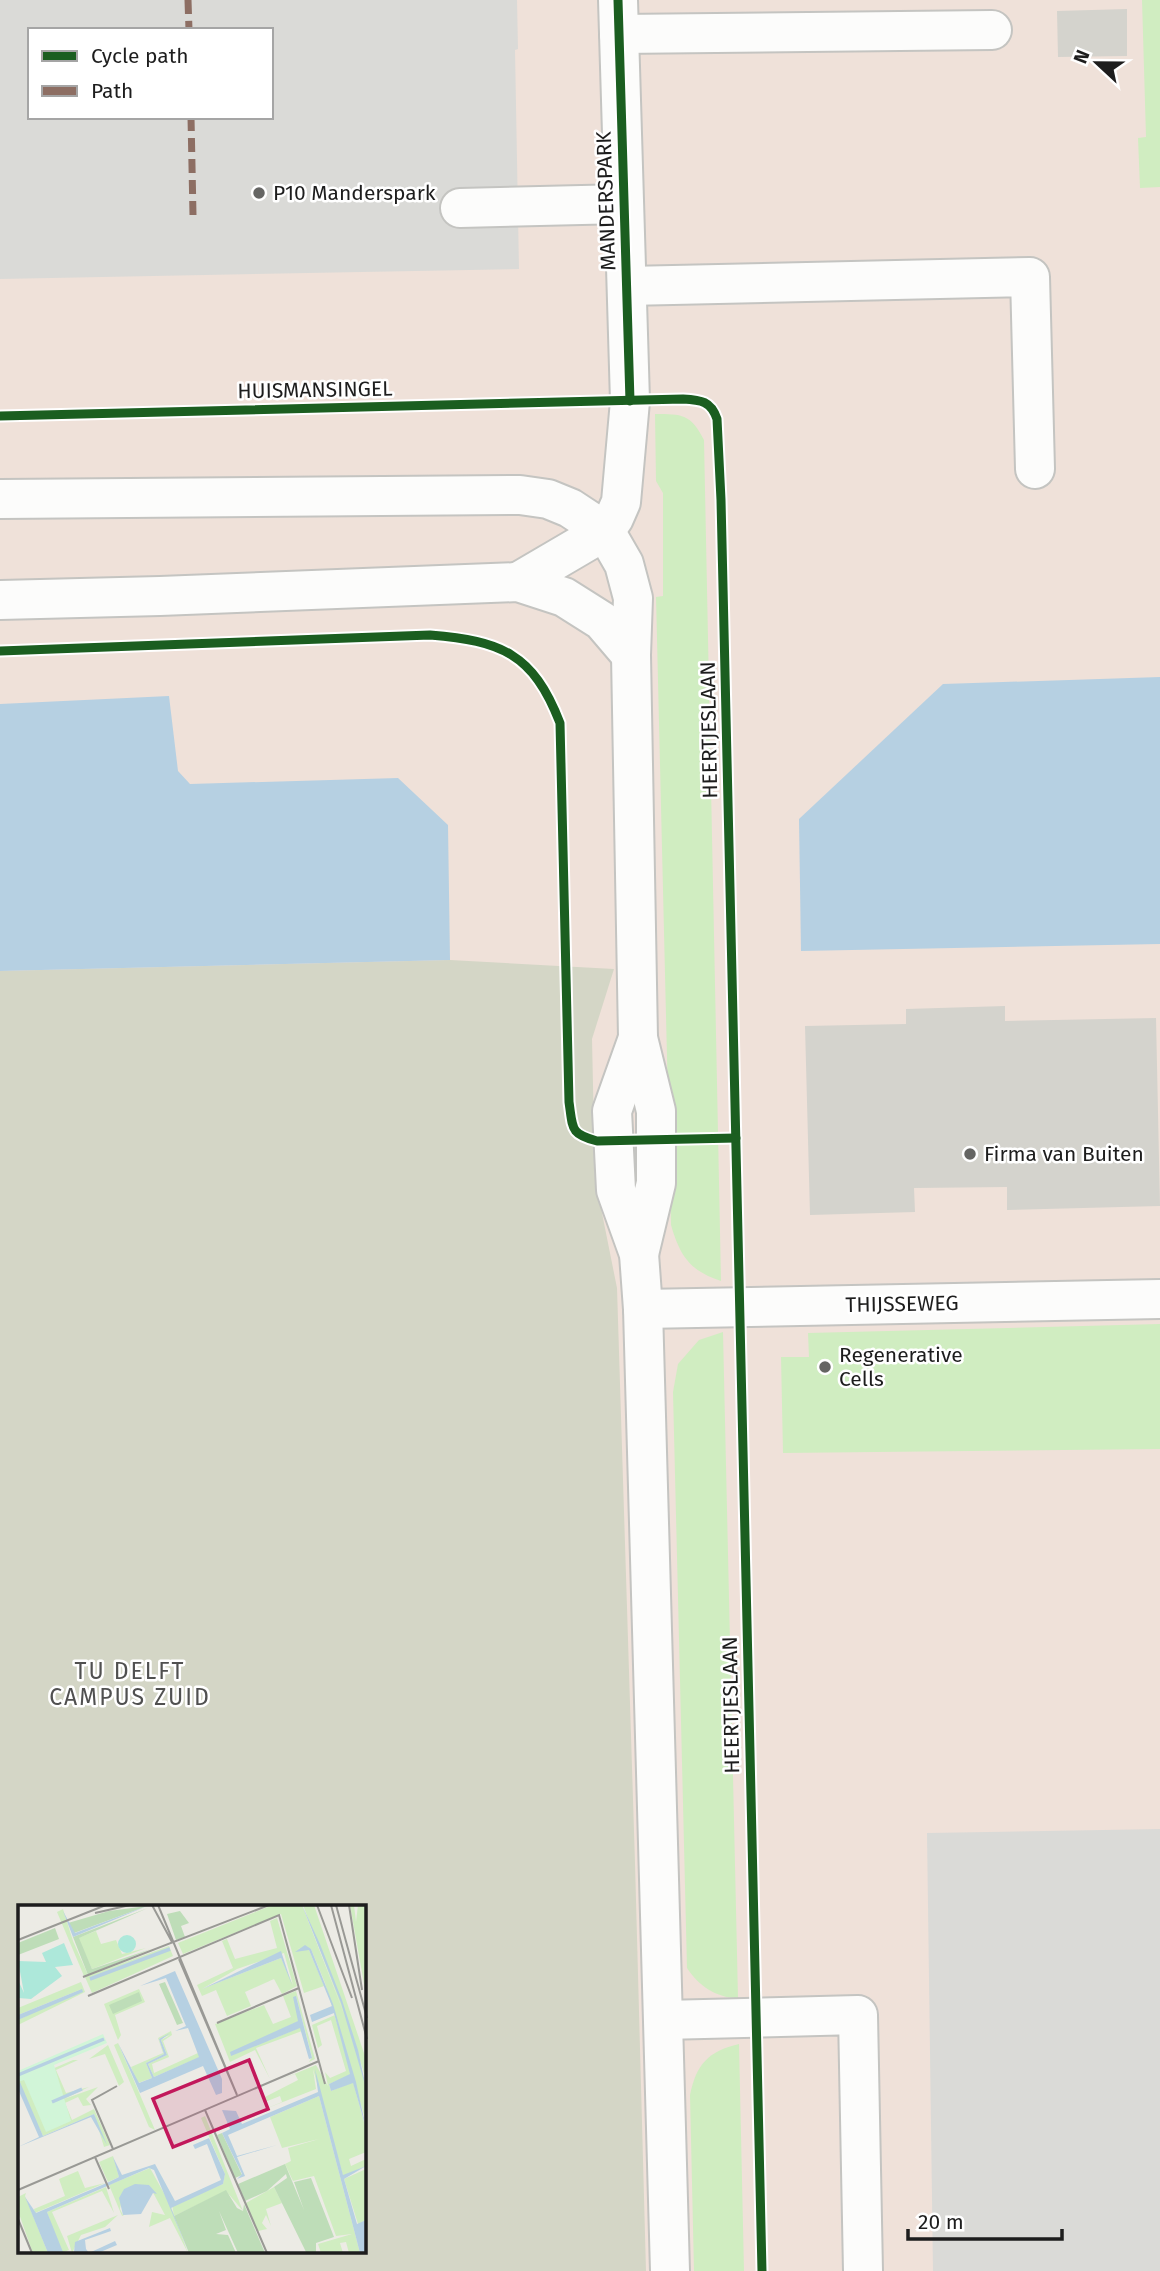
<svg xmlns="http://www.w3.org/2000/svg" width="1160" height="2271" viewBox="0 0 1160 2271" font-family="'Fira Sans',sans-serif">
<style>
.commercial{fill:#efe1d9;fill-rule:evenodd}
.construction{fill:#d4d6c6;fill-rule:evenodd}
.grass{fill:#d0edc1}
.parking{fill:#dadad7;fill-rule:evenodd}
.water{fill:#b6d0e2}
.building{fill:#d4d3cd}
.lines{fill:none;stroke-linecap:round;stroke-linejoin:round}
.minor-casing{stroke:#c4c4c1;stroke-width:42}
.minor{stroke:#fcfcfb;stroke-width:38}
.quiet{stroke:#8d6e63;stroke-width:7;stroke-dasharray:14 7;stroke-linecap:butt}
.cycleway-casing{stroke:#fff;stroke-width:13}
.cycleway{stroke:#1b5e20;stroke-width:9}
.poi-dot{fill:#656563;stroke:#fff;stroke-width:2.5}
.labels{text-anchor:middle;dominant-baseline:central;stroke-width:5;stroke-linejoin:round;paint-order:stroke}
.poi-label{font-size:21px;fill:#1d1d1d;stroke:#fff;text-anchor:start}
.street-label{font-size:21px;fill:#1d1d1d;stroke:#fff}
.neighbourhood-label{font-size:23px;letter-spacing:2px;fill:#505050;stroke:#fff}
.inset-river{fill:none;stroke:#b6d0e2;stroke-width:3.5}
.inset-road{fill:none;stroke:#999995;stroke-width:2}
.view{fill:#c2185b;fill-opacity:0.15;stroke:#c2185b;stroke-width:3.5}
.inset-edge{fill:none;stroke:#1d1d1d;stroke-width:3.5}
</style>
<rect width="100%" height="100%" fill="#ecebe5"/>
<path class="commercial" d="M0 0H1160V2271H0ZM30 30H271V117H30ZM19 1907H364V2252H19Z"/>
<path class="construction" d="M450 960 614 969 592 1039 595 1178 617 1288 635 1863 646 2271H0V971ZM19 1907H364V2252H19Z"/>
<g class="grass">
<polygon points="1142,0 1160,0 1160,187 1140,188 1138,138 1146,137"/>
<path d="M655 414C682 414 691 414 704 440L721 1281C690 1271 680 1256 671 1225L656 597 663 596V493L656 481Z"/>
<polygon points="1160,1324 1160,1449 783,1453 781,1357 809,1357 808,1333"/>
<path d="M723 1332 738 1998V1999C714 1996 700 1987 687 1968L673 1392 678 1364 699 1340Z"/>
<path d="M739 2044 744 2271H694L690 2095C696 2065 708 2051 739 2044Z"/>
</g>
<g class="parking">
<path d="M0 0H517L518 49 515 50 519 269 0 279ZM30 30H271V117H30Z"/>
<polygon points="1160,1829 1160,2271 933,2271 927,1833"/>
</g>
<g class="water">
<polygon points="1160,677 1160,944 801,951 799,819 943,684"/>
<polygon points="169,696 178,771 190,784 398,778 448,825 450,960 0,971 0,704"/>
</g>
<g class="building">
<polygon points="1127,9 1127,56 1058,57 1057,11"/>
<polygon points="1005,1006 1005,1021 1156,1018 1160,1206 1007,1210 1007,1187 914,1188 915,1212 810,1215 805,1026 906,1024 906,1009"/>
</g>
<g class="lines">
<g class="minor-casing">
<g id="minor">
<polyline points="619,34 992,30"/>
<polyline points="460,208 624,204"/>
<polyline points="627,286 1030,277 1035,469"/>
<polyline points="0,499 520,495 548,499 570,508 605,531 624,564 633,598 631,655 638,1038 656,1111 656,1183 639,1254"/>
<polyline points="518,582 605,531 614,518 621,502 630,401 618,0"/>
<polyline points="0,600 160,596 518,582 564,597 602,621 631,655"/>
<polyline points="638,1038 612,1111 616,1190 639,1254 643,1309 670,2271"/>
<polyline points="643,1309 1160,1299"/>
<polyline points="664,2020 858,2015 863,2271"/>
</g>
</g>
<use href="#minor" class="minor"/>
<g class="quiet">
<polyline points="188,0 189,30"/>
<polyline points="191,117 193,215"/>
</g>
<g class="cycleway-casing">
<g id="cycleway">
<polyline points="618,0 630,401"/>
<path d="M0 416 683 399C701 400 711 401 717 419L721 500 762 2271"/>
<path d="M0 651 430 635C501 641 533 653 560 723L569 1102C573 1129 570 1134 597 1141L736 1138"/>
</g>
</g>
<use href="#cycleway" class="cycleway"/>
</g>
<g class="poi-dot">
<circle cx="259" cy="193" r="7"/>
<circle cx="970" cy="1154" r="7"/>
<circle cx="825" cy="1367" r="7"/>
</g>
<g class="labels">
<g class="poi-label">
<text x="273" y="193">P10 Manderspark</text>
<text x="984" y="1154">Firma van Buiten</text>
<text x="839" y="1355">Regenerative<tspan x="839" dy="24">Cells</tspan></text>
</g>
<g class="street-label">
<text transform="translate(606 201) rotate(-92)">MANDERSPARK</text>
<text transform="translate(315 390) rotate(-1)">HUISMANSINGEL</text>
<text transform="translate(709 730) rotate(-91)">HEERTJESLAAN</text>
<text transform="translate(902 1304) rotate(-1)">THIJSSEWEG</text>
<text transform="translate(731 1705) rotate(-91)">HEERTJESLAAN</text>
</g>
<g class="neighbourhood-label">
<text x="130" y="1671">TU DELFT<tspan x="130" dy="26">CAMPUS ZUID</tspan></text>
</g>
</g>
<g transform="translate(18 1905)">
<rect width="348" height="348" fill="#ecebe5"/>
<path d="M255 0H284L330 119 285 0H296L348 154V175L334 129 348 183V217L307 78 293 44 279 43 291 45 306 81 286 88 263 9 165 49 160 38ZM332 0H336L338 17 340 0H348V90ZM45 4 55 36 70 70 66 71 39 7ZM259 13 279 81 264 89 256 74 227 87 233 101 209 111 198 85 184 91 179 80 215 63 204 36 209 34 217 54 259 43 252 16ZM266 48 275 80 263 53 184 84 219 64ZM78 26 83 39 98 35 104 49 128 43 74 64 60 33ZM151 41 155 51 74 88 67 72ZM63 77 67 87 0 120V115L64 84 0 110V103ZM121 84 127 97 97 110 103 130 100 135 86 99ZM278 86 297 154 291 157 294 152 278 91 281 116 247 132 250 136 283 122 284 126 238 143 252 174 237 145 212 157 197 119 246 100 255 119 273 112 265 91ZM317 110 333 170 311 179 313 186 335 177 348 224V247L331 254 333 261 348 254V261L325 271 295 164 298 184 242 206 264 197 262 191 247 197 245 193 280 175 277 169 264 174 298 160 310 181 307 167 312 173 328 166 313 115 299 121 304 140 300 143 294 120ZM153 126 154 130 145 136 151 152 134 159 136 168 180 148 182 152 136 172 130 159 149 150 143 135 152 130 141 134 146 149 128 158 134 173 120 178 113 162 145 148 140 133ZM100 138 137 225 131 222 96 140ZM90 140 106 177 101 181 87 149 71 154ZM55 155H60L38 165 48 188 71 182 46 194 80 182 68 194 73 200 65 201 60 192 47 198 54 215 76 204 92 240 86 242 76 209 25 231 0 178V168L34 164ZM301 191 312 233 342 348H331L328 337 322 338 325 348H303L300 339 334 329 318 331 296 271 275 276 267 259 273 256 270 243 301 234 264 243 252 212ZM187 211 225 306 208 286 156 311 154 299 205 279 207 269 183 213ZM95 251 101 272 90 277 81 257ZM132 263 152 299 170 348 152 313 131 322 134 307 147 310 131 280 106 284 102 304 105 310 111 308 104 311 91 280ZM348 264V315L340 319 326 274ZM60 266 67 283 87 278 17 308 16 304 47 291 41 274ZM88 282 96 308 84 286 34 307 51 345 43 348 29 307ZM256 282 264 298 248 304 253 321 248 310 244 318 249 324 240 326 228 298ZM8 288 7 291 30 348H15L12 340 0 306V292ZM100 310 87 322 63 330 54 348 49 331Z" fill="#d0edc1" fill-rule="evenodd"/>
<path d="M129 1 56 28 50 18 91 6ZM130 3 61 33 74 64 133 44 70 70 55 32ZM162 6 171 18 163 21 167 32 158 35 149 9ZM37 23 41 34 0 50V38ZM147 77 165 118 159 120 141 79ZM121 87 124 96 95 109 91 100ZM204 228 224 270 217 273 199 230ZM267 259 286 305 276 277 293 273 316 332 298 338V348L288 347 256 282 269 273 268 269 249 286 227 296 220 279ZM208 285 219 303 225 306 226 299 247 348H220L201 306 208 325 198 329 210 330 218 348H171L156 311Z" fill="#beddb8"/>
<path d="M85 129 89 138 36 160 53 216 28 227 6 175 0 177V166Z" fill="#d1f5d8"/>
<path d="M100 39a9 9 0 1 1 18 0a9 9 0 1 1-18 0ZM46 38 55 60 37 62 44 71 13 94 0 93V75L6 88 0 56 28 57 24 48Z" fill="#ade8da"/>
<path d="M284 0 302 39 324 95 340 145 348 183 323 98ZM129 1 55 32 45 6 57 28ZM287 40 293 44 315 99 338 177 348 223 335 178 313 186 311 179 332 169 316 108 294 117 292 110 314 101 291 45 277 47ZM263 46 274 80 263 53 184 84ZM157 66 204 174V188L198 190 185 161 122 188 100 138 121 178 134 173 128 158 146 149 141 134 152 128 143 135 149 150 130 159 136 172 181 152 170 123 157 126 168 121 148 73 122 81ZM64 84 65 87 0 115V110ZM278 91 294 153 291 154 282 123 213 151 212 147 280 116 275 92ZM297 164 325 270 348 261 326 274 339 319 348 315V348H342L301 191 210 230 219 251 259 240 219 252 227 271 219 274 224 269 204 228 212 224 204 205 218 206 224 219 300 187ZM2 177 25 231 76 209 89 240 73 212 0 242 21 232 0 184ZM191 233 207 269 205 279 153 303 171 348 136 265 131 263 29 307 45 347 30 348 7 292 18 308 91 277 101 272 95 252 104 270 137 259 157 296 203 275 189 239 177 244 175 240ZM117 279 131 280 139 289 135 288 123 309 105 310 101 293 106 284ZM92 323 93 326 67 335 68 344 71 348 97 336 99 340 80 348H56L57 337Z" fill="#b6d0e2"/>
<path class="inset-river" d="M72 74 152 44M0 170 86 134M34 197 64 184"/>
<path class="inset-road" d="M134 0 154 37M140 0 219 190M299 0 334 93M313 0 349 134M318 0 349 113M331 0 344 85M77 8 112 0M0 35 88 0M161 54 219 190M65 72 251 0M70 91 261 10 307 179M199 118 281 83M187 205 249 348M95 244 74 195 99 181M77 252 91 284M0 285 301 156M0 314 14 348"/>
<path class="view" d="M231 155 250 204 155 242 135 194Z"/>
<rect width="348" height="348" class="inset-edge"/>
</g>
<rect x="28" y="28" width="245" height="91" fill="#ffffff" stroke="#a5a5a5" stroke-width="2"/>
<rect x="42" y="51" width="35" height="10" fill="#1b5e20" stroke="#a5a5a5" stroke-width="2"/>
<text x="91" y="63" font-size="21" fill="#1d1d1d">Cycle path</text>
<rect x="42" y="86" width="35" height="10" fill="#8d6e63" stroke="#a5a5a5" stroke-width="2"/>
<text x="91" y="98" font-size="21" fill="#1d1d1d">Path</text>
<g transform="translate(1097 63) rotate(292)" stroke="#ffffff" stroke-width="5" paint-order="stroke">
<path d="M0-5L12 26L0 18L-12 26Z" fill="#1d1d1d"/>
<text y="-10" font-size="19" font-weight="bold" text-anchor="middle" fill="#1d1d1d">N</text>
</g>
<path d="M908 2229v10h154v-10" fill="none" stroke="#1d1d1d" stroke-width="3.5"/>
<text x="918" y="2229" font-size="21" fill="#1d1d1d" stroke="#ffffff" stroke-width="5" paint-order="stroke">20 m</text>
</svg>
